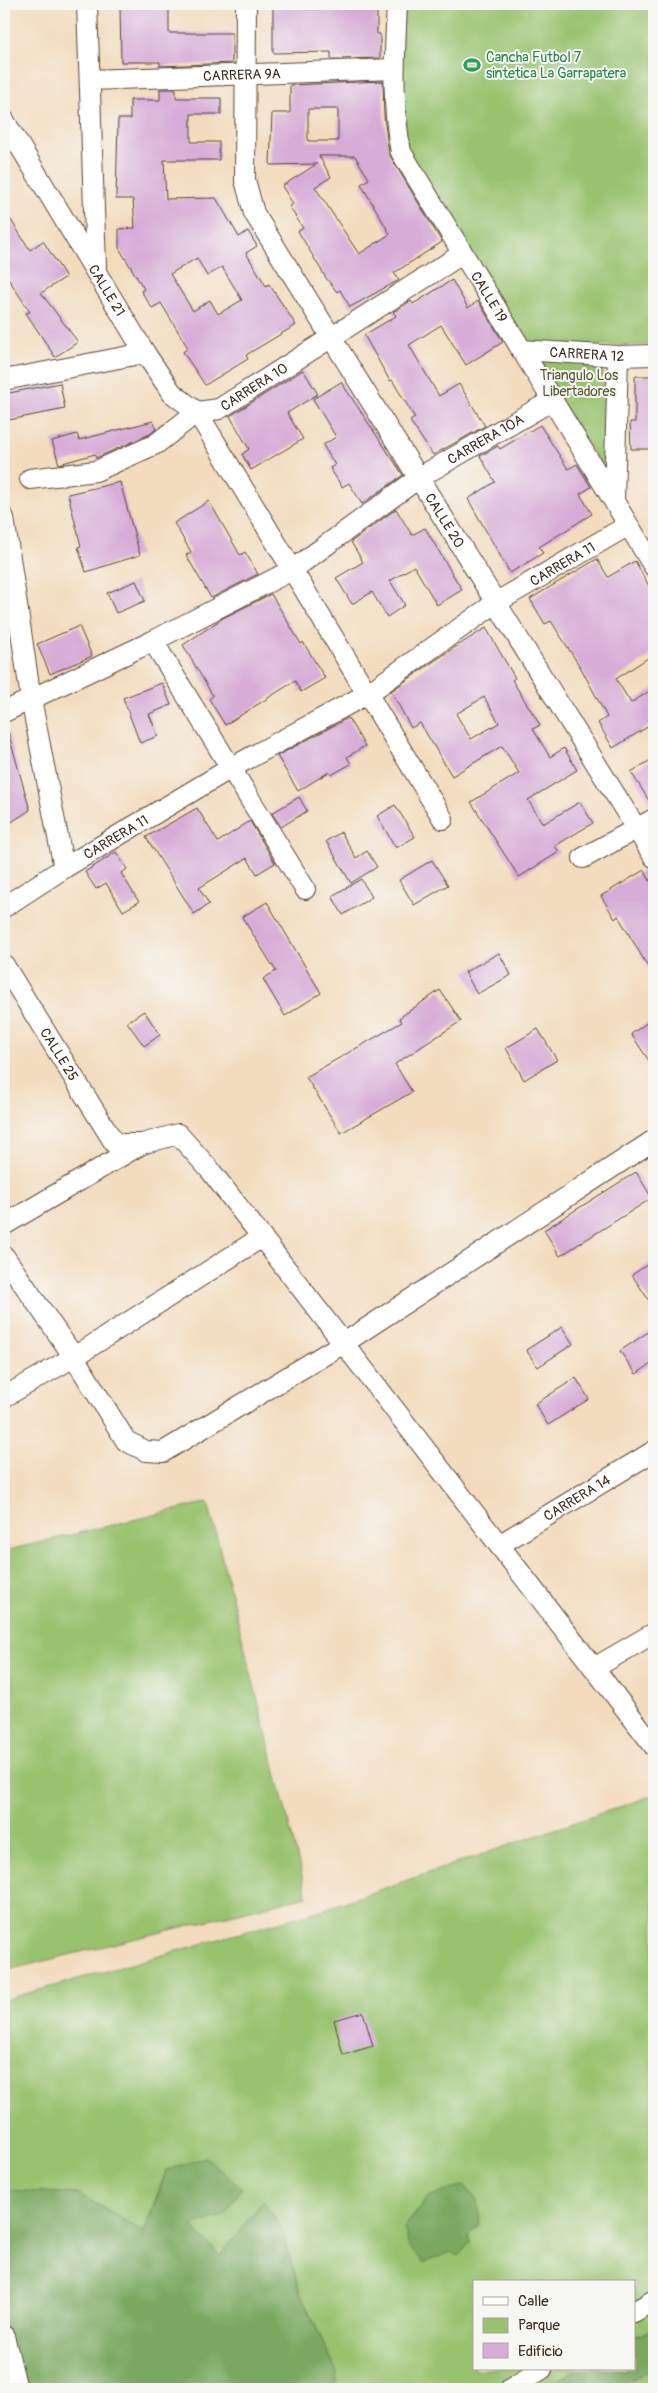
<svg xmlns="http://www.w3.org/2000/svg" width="658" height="2393" font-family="Pangolin,sans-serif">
  <rect width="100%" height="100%" fill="#f6f6f2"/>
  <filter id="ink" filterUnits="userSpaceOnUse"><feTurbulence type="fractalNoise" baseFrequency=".02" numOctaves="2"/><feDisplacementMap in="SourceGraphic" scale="10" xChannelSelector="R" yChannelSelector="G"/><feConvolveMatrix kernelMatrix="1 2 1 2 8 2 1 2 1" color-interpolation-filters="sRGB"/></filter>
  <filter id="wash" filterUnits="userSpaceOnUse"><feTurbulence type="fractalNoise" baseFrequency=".0096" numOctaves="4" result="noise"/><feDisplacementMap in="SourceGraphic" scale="20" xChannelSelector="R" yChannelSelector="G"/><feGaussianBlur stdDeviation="1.12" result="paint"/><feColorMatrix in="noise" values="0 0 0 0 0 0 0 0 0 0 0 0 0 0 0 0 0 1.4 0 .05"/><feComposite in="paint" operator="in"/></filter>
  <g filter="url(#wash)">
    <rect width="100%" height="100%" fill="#f3dcbe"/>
    <!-- green -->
    <g fill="#98c26e" stroke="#6a7646">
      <polygon points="403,4 654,4 654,345 527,345 407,150 401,67"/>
      <polygon points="603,358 603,469 535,359"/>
      <polygon points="208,1502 307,1896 4,1971 4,1551"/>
      <polygon points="654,1795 654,2329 634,2336 634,2282 474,2282 474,2369 576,2369 544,2389 335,2389 337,2373 300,2292 282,2229 263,2201 220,2256 191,2226 166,2170 144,2232 79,2194 4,2190 4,2000 318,1911"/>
      <polygon points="654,2366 654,2389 617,2389 654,2367"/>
    </g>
    <!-- forest -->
    <g fill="#7aa861" stroke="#5a6940">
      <polygon points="206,2157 241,2188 225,2215 192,2226 220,2256 263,2201 282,2229 300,2292 337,2373 335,2389 4,2389 4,2190 79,2194 144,2232 167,2170"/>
      <polygon points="464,2185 477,2199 480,2224 468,2235 470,2242 459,2256 450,2252 424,2263 409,2246 404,2228 428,2197"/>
      <polygon points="654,2329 654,2367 617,2389 544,2389 576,2369 634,2369 634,2336"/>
    </g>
    <g id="blocks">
      <!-- building -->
      <g fill="#d7acd7" fill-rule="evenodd">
        <polygon points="120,4 169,4 169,33 232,33 232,63 160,66 160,62 121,62"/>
        <polygon points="273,4 304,4 305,9 352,8 352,4 377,4 377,34 380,34 380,58 331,59 331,52 273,53"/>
        <path d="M383 81 384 116 389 154 442 242 394 273 399 280 350 307 340 290 337 292 326 278 298 231 303 228 289 206 293 204 282 186 317 164 270 165 272 113H290V85ZM308 109H338V141H308ZM319 156H355L369 179 361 184 390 234 359 254 315 187 331 177Z"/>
        <path d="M160 89H176V98H221V114H191V142H219V160H164L166 199 216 198 239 237 248 231 257 246 246 253 266 286 269 284 296 325 246 355 248 359 205 385 183 352 188 348 161 303 152 308 141 291 144 289 119 248V229L135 228 133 199H116L118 119H130V100H160ZM197 258 207 276 222 267 242 300 218 314 210 300 193 311 170 274Z"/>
        <polygon points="4,209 30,250 43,241 66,277 41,293 78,342 55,357 26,313 30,312 4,272"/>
        <polygon points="452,280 468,308 478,301 503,342 466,365 441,325 409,345 439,396 459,384 485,426 433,455 410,421 415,418 392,380 390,381 364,335 396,316 393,312 411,301 413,304"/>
        <polygon points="303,370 318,394 287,413 303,439 251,470 242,454 249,449 230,416"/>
        <polygon points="635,376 654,376 654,449 631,449 630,422 635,422"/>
        <polygon points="341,382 403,475 362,504 349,483 342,487 330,468 335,465 323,445 336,437 313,399"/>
        <polygon points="60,383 65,409 4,421 4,394"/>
        <polygon points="153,421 156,429 150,434 96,458 95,454 59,464 52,441 77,434 79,440"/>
        <polygon points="540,425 568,469 577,464 591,487 580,494 592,514 539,547 543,553 510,573 468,499 495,482 480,456 498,446 500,449"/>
        <polygon points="120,482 140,555 86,572 78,547 81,546 68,494"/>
        <polygon points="209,501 240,555 245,552 258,574 211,598 186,555 191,552 174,523"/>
        <polygon points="396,509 412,535 425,528 462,590 437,605 414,566 390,581 405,605 387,617 372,592 352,604 336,578 363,562 351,542"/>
        <polygon points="597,559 608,577 635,561 654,595 654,654 616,679 631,703 654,688 654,723 613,748 598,723 607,717 582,670 551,621 545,624 530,599"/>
        <polygon points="136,581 145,601 116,613 107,593"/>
        <polygon points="271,594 301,644 303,642 325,678 301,692 295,681 225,725 209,699 213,696 183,645 223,618"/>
        <polygon points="79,626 92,656 50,674 37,644"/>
        <path d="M486 628 515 678 512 680 540 725 533 729 550 757 564 748 577 770 528 800 543 824 580 802 593 823 555 846 559 852 519 877 471 802 519 773 502 746 452 776 420 723 411 728 391 691 446 653ZM484 697 499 723 471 739 456 714Z"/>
        <polygon points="162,683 171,705 149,714 158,736 140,743 123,698"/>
        <polygon points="348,718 365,746 347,757 351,764 331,775 329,772 298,791 277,756"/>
        <polygon points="8,732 30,810 4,827 4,733"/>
        <polygon points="654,758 654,807 653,807 631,772"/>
        <polygon points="299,797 307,811 281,827 272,813"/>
        <polygon points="395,805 415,837 396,848 377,816"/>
        <polygon points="197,808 218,842 250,821 275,863 257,874 247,858 199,888 209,904 194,914 146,837"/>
        <polygon points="341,832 356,858 367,851 377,867 351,883 326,841"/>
        <polygon points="116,852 127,869 121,873 139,902 123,911 106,883 96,889 85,872"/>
        <polygon points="432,860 448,885 414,905 399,880"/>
        <polygon points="644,870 654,888 654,977 618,916 615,919 601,896"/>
        <polygon points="361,879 372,897 343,915 332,896"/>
        <polygon points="267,902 321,993 285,1016 263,979 276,971 242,917"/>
        <polygon points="499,953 511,975 477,994 465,972"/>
        <polygon points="440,990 461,1021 395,1064 412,1092 341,1133 306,1077 402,1022 399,1018"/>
        <polygon points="144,1011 160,1035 144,1046 127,1022"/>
        <polygon points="654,1018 654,1068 631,1034"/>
        <polygon points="538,1029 557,1060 524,1080 506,1048"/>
        <polygon points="636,1172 652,1198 560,1256 544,1230"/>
        <polygon points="654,1260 654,1308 632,1275"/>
        <polygon points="562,1327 573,1344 538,1367 526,1350"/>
        <polygon points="654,1328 654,1362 636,1374 620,1351"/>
        <polygon points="576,1378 589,1399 548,1425 535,1404"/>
        <polygon points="363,2012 373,2046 343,2055 334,2020"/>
      </g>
    </g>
  </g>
  <g filter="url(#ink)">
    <use href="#blocks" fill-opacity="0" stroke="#574536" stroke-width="1"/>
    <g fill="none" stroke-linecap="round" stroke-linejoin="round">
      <!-- minor casing -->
      <g stroke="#574536" stroke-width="22">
        <g id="minor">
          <polyline points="87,4 96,267"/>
          <path id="s1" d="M246 4 245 180 254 213 654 857"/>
          <path id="s2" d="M397 4C395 53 391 103 401 152L654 567"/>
          <path id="s3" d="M90 80 394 69"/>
          <path id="s4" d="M4 120 145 353 172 393 197 412 443 819"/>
          <path id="s5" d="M521 350 618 356 654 355"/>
          <polyline points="4,380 145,353"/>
          <path id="s6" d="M30 479 96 471 156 444 197 412 219 409 462 254"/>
          <polyline points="614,500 618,356"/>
          <polyline points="4,518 31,699 64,868"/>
          <polyline points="153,641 305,889"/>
          <path id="s7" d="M4 712 153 641 292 570 420 477 551 401"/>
          <polyline points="583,858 654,819"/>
          <path id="s8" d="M4 907 64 868 231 768 367 694 497 602 627 526"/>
          <path id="s9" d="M4 965 115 1144H142L178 1134 210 1170 654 1746"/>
          <polyline points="4,1225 140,1145"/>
          <polyline points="4,1256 74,1357 126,1441 146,1451 163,1452 344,1343 654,1140"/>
          <polyline points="4,1397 74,1357 262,1237"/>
          <path id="s10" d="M499 1545 654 1451"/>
          <polyline points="594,1668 654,1633"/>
          <polyline points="634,2312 654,2300"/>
          <polyline points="4,2336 17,2389"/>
          <polyline points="510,2389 542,2369"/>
        </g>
      </g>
      <!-- minor -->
      <use href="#minor" stroke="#fff" stroke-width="20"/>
    </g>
  </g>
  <!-- icons -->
  <defs>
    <g id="stadium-bare" transform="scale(1.35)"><path d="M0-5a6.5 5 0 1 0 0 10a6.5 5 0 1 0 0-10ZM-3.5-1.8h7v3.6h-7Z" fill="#2e9e5b" stroke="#f6f6f2" stroke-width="2.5" paint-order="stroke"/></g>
  </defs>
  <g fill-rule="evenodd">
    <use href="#stadium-bare" x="472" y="65"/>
  </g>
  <g text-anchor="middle" stroke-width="4" stroke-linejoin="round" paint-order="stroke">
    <!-- leisure labels -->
    <g font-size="14" fill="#27864d" stroke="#f6f6f2" text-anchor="start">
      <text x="486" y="62">Cancha Futbol 7<tspan x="486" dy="16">sintetica La Garrapatera</tspan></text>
    </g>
    <!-- street labels -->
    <g font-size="14" fill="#3b2a1e" stroke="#f6f6f2">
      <text dy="5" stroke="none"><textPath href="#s3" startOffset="152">CARRERA 9A</textPath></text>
      <text dy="5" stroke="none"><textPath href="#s4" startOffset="199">CALLE 21</textPath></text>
      <text dy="5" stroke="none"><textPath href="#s2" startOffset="318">CALLE 19</textPath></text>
      <text dy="5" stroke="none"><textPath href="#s5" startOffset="66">CARRERA 12</textPath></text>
      <text dy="5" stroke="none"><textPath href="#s6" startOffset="248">CARRERA 10</textPath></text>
      <text dy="5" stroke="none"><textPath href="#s7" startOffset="555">CARRERA 10A</textPath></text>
      <text dy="5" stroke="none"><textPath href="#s1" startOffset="572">CALLE 20</textPath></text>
      <text dy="5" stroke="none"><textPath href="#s8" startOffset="656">CARRERA 11</textPath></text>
      <text dy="5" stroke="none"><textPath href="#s8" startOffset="132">CARRERA 11</textPath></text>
      <text dy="5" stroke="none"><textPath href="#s9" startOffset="105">CALLE 25</textPath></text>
      <text dy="5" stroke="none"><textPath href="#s10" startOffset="91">CARRERA 14</textPath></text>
    </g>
    <!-- park labels -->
    <g font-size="14" fill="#575836" stroke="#f6f6f2">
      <text x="579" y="380">Triangulo Los<tspan x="579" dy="16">Libertadores</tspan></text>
    </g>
  </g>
  <!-- margin -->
  <rect width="658" height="2393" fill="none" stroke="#f6f6f2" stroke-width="20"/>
  <!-- legend -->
  <rect x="473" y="2280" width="162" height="90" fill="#f6f6f2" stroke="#aba49d"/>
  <rect x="483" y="2297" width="25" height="8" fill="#ffffff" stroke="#aba49d"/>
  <text x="518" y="2306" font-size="15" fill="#3b2a1e">Calle</text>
  <rect x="483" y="2318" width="25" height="15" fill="#98c26e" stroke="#aba49d"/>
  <text x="518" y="2330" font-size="15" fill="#3b2a1e">Parque</text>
  <rect x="483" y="2343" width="25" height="15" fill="#d7acd7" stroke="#aba49d"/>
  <text x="518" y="2356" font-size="15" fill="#3b2a1e">Edificio</text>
</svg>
